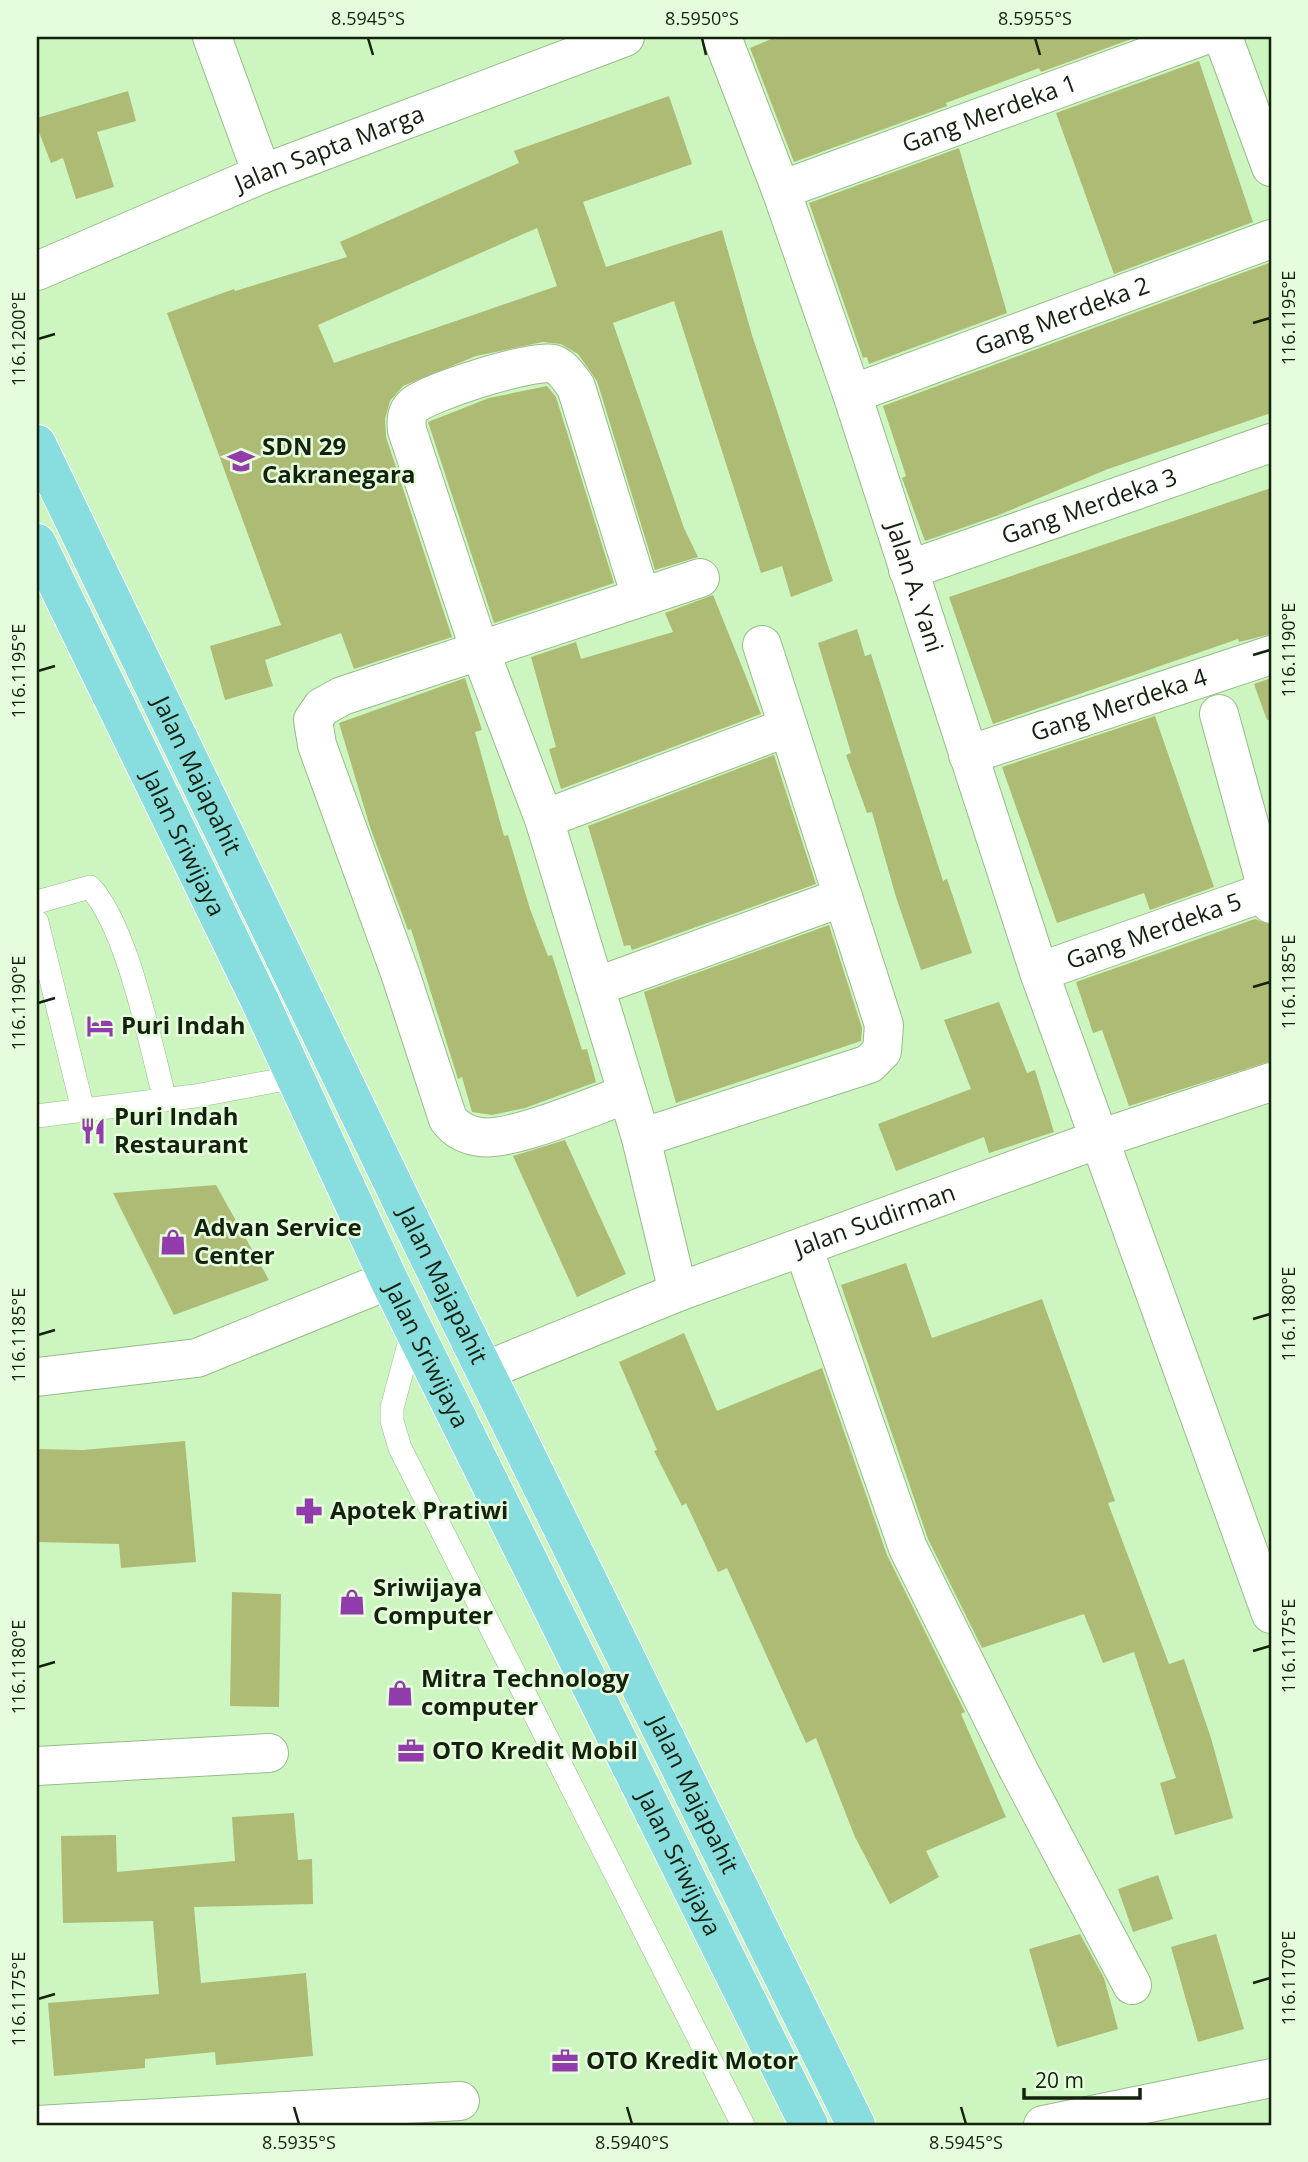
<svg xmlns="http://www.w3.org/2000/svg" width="1308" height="2162" font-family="'Open Sans',sans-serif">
  <rect width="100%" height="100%" fill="#cdf5bf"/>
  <!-- building -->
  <g fill="#adbb75" fill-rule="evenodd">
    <polygon points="776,37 1137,37 1041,72 1039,68 946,103 947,106 794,162 750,48"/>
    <polygon points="1199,61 1253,222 1114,274 1056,113"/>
    <polygon points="128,91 136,121 97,132 114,187 76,199 63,158 51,163 37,127 37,118"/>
    <path d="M669 96 692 164 583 202 606 267 722 230 752 335 833 581 791 597 782 566 761 573 674 301 613 323 684 528 698 557 655 570 597 381 578 354 561 344 543 342 476 356 403 386 390 401 385 419 386 437 452 637 354 669 341 633 265 660 273 686 225 700 210 646 281 625 167 313 234 289 235 291 347 257 340 242 519 163 514 151ZM537 228 557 286 334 363 318 325Z"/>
    <polygon points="959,148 1007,313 869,364 867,357 863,358 809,203"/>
    <polygon points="1269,263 1271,413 1108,469 999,515 925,541 902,478 906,476 883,406"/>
    <polygon points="547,386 556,397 614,583 494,623 428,422 489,398"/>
    <polygon points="1271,488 1271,634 1239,642 1238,639 993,724 949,597"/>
    <polygon points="713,595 761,714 561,789 549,749 556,747 531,657 576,642 581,659 673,632 665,613"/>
    <polygon points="857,629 865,656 871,654 943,881 947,879 972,953 921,970 896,897 872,812 867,813 846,755 851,753 818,643"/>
    <polygon points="465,678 482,730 475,732 504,836 508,835 530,909 548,956 552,955 582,1050 587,1049 596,1082 525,1108 492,1115 472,1112 462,1077 458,1079 411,929 408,930 370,827 339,723"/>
    <polygon points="1271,678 1271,719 1267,720 1254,684"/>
    <polygon points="1155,716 1214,887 1150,910 1144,893 1057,923 1002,767"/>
    <polygon points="774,755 816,884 632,950 630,945 624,946 588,826"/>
    <polygon points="1255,919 1271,925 1271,1061 1129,1106 1102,1030 1093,1033 1076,982"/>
    <polygon points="829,925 862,1028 861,1041 676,1103 644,992"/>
    <polygon points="999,1002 1027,1073 1035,1070 1054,1132 989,1153 984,1137 896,1171 878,1124 971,1089 944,1020"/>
    <polygon points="565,1140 626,1274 577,1297 513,1156"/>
    <polygon points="216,1185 269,1280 174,1315 113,1193"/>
    <polygon points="906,1263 932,1338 1042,1299 1115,1501 1108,1503 1169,1664 1184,1659 1211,1738 1233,1818 1175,1835 1160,1783 1176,1778 1134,1652 1103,1663 1084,1614 982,1648 928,1539 841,1285"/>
    <polygon points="684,1333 717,1411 822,1368 887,1555 965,1712 961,1714 1006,1817 926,1851 939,1877 890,1904 855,1837 816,1738 806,1743 727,1568 718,1572 686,1503 682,1506 654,1451 657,1450 619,1362"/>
    <polygon points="185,1441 196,1562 121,1568 119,1544 37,1542 37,1449 83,1450"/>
    <polygon points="232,1592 281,1594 279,1707 230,1706"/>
    <polygon points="294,1813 298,1860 312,1859 313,1904 194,1907 201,1983 306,1973 313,2056 216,2065 215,2052 145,2059 145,2068 54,2076 48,2003 159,1994 153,1921 63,1923 61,1836 116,1835 117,1872 235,1861 232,1817"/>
    <polygon points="1158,1875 1173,1919 1133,1932 1118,1889"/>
    <polygon points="1080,1934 1104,1978 1118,2029 1057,2047 1029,1949"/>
    <polygon points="1216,1934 1244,2029 1198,2042 1171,1947"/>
  </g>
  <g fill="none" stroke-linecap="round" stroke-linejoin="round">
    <!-- service casing -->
    <g stroke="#96bc89" stroke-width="24">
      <g id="service">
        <path d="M37 902 90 887C128 928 150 1043 165 1100"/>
        <polyline points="37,922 83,1110"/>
        <polyline points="37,1116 195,1096 296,1077"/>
        <polyline points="413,1329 392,1408 392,1421 400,1448 743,2125"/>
      </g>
    </g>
    <!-- minor casing -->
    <g stroke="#96bc89" stroke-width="40">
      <g id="minor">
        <polyline points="212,37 262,174"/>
        <path id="s1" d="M722 37 781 190 852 394 1039 972 1271 1614"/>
        <polyline points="1223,37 1271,167"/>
        <path id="s2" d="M781 190 1200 37"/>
        <path id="s3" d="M37 271 262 174 625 37"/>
        <path id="s4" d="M852 394 1271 239"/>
        <path id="s5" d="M908 570 1271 443"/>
        <path d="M641 597 576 387C570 379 563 367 553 364 534 358 430 392 414 405 406 412 406 420 407 430L480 651 544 819 641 1138 678 1292"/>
        <polyline points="1219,714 1271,904"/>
        <path id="s6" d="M968 755 1271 655"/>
        <polyline points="544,819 788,727"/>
        <path id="s7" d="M1039 972 1271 890"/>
        <polyline points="595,987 843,897"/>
        <path d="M627 1094C595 1105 511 1142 480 1137 466 1135 456 1130 448 1119L400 973 317 745 313 720 322 707 342 696 700 578"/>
        <polyline points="641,1138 869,1064 882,1051 884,1025 762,645"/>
        <polyline points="803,1247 908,1548 1018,1769 1132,1985"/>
        <path id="s8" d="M485 1371 678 1292 1102 1138 1271 1082"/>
        <polyline points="37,1377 197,1358 389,1280"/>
        <polyline points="37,1766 269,1753"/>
        <polyline points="37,2125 460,2101"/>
        <polyline points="1043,2125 1271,2078"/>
      </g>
    </g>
    <!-- primary casing -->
    <g stroke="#fff" stroke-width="40">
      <g id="primary">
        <path id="s9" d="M37 444 408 1215 856 2125"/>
        <path id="s10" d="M37 543 259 999 389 1280 809 2125"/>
      </g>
    </g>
    <!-- service -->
    <use href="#service" stroke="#fff" stroke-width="23"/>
    <!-- minor -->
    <use href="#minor" stroke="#fff" stroke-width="38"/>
    <!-- primary -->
    <use href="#primary" stroke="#88dddf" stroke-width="38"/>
  </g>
  <!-- ticks -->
  <path fill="none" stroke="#13210d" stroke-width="2.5" d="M368 38 373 55M702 38 706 55M1035 38 1040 55M1253 323 1270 318M38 339 55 334M1253 655 1270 650M38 671 55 666M1253 987 1270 982M38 1003 55 998M1253 1319 1270 1314M38 1335 55 1330M1253 1651 1270 1646M38 1667 55 1662M1253 1983 1270 1978M38 1999 55 1994M294 2107 299 2124M627 2107 632 2124M961 2107 966 2124"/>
  <!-- icons -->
  <defs>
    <g id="school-bare" transform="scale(2.1)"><path d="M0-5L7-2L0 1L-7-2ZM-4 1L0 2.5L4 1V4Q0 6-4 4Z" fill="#913caa" stroke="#e5fddc" stroke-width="2.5" paint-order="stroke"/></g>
    <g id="hotel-bare" transform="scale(2.1)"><path d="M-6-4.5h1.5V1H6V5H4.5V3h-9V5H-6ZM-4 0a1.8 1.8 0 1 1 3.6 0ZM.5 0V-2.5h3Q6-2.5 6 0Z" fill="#913caa" stroke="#e5fddc" stroke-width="2.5" paint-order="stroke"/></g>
    <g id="restaurant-bare" transform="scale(2.1)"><path d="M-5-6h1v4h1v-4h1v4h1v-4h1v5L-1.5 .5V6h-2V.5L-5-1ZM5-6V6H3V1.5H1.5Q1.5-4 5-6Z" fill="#913caa" stroke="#e5fddc" stroke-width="2.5" paint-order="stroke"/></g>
    <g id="shop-bare" transform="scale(2.1)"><path d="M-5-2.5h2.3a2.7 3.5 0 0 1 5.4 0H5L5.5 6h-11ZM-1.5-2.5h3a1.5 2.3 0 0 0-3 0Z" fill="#913caa" stroke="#e5fddc" stroke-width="2.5" paint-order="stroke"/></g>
    <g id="pharmacy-bare" transform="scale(2.1)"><path d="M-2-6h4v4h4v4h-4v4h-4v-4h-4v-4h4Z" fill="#913caa" stroke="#e5fddc" stroke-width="2.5" paint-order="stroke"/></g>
    <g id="office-bare" transform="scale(2.1)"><path d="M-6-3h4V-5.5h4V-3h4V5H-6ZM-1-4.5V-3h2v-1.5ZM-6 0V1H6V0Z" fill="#913caa" stroke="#e5fddc" stroke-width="2.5" paint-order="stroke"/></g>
  </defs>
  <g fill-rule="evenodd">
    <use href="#school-bare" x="241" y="461"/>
    <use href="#hotel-bare" x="100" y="1026"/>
    <use href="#restaurant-bare" x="93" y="1131"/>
    <use href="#shop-bare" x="173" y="1242"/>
    <use href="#pharmacy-bare" x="309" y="1511"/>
    <use href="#shop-bare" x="352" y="1602"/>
    <use href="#shop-bare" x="400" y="1693"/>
    <use href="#office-bare" x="411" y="1751"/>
    <use href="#office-bare" x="565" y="2061"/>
  </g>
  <g text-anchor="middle" stroke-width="5" stroke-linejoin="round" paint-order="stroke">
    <!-- street labels -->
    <g font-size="24" fill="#13210d" stroke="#e5fddc">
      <text dy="8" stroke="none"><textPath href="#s2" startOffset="222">Gang Merdeka 1</textPath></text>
      <text dy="8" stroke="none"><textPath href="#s3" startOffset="317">Jalan Sapta Marga</textPath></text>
      <text dy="8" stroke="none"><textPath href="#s4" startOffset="224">Gang Merdeka 2</textPath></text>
      <text dy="8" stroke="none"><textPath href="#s5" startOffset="192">Gang Merdeka 3</textPath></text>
      <text dy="8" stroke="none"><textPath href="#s1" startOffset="583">Jalan A. Yani</textPath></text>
      <text dy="8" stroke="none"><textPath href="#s6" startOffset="159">Gang Merdeka 4</textPath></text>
      <text dy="8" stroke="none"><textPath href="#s9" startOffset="368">Jalan Majapahit</textPath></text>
      <text dy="8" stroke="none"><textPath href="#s10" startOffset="334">Jalan Sriwijaya</textPath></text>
      <text dy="8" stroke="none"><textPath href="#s7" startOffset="122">Gang Merdeka 5</textPath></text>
      <text dy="8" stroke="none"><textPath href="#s8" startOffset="418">Jalan Sudirman</textPath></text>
      <text dy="8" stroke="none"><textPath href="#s9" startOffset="934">Jalan Majapahit</textPath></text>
      <text dy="8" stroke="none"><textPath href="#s10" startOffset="901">Jalan Sriwijaya</textPath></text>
      <text dy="8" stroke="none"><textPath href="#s9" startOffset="1502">Jalan Majapahit</textPath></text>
      <text dy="8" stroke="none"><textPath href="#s10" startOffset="1468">Jalan Sriwijaya</textPath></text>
    </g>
    <!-- poi labels -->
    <g font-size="24" font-weight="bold" fill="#13210d" stroke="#e5fddc" text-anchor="start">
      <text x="262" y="455">SDN 29<tspan x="262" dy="28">Cakranegara</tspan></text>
      <text x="121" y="1034">Puri Indah</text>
      <text x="114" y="1125">Puri Indah<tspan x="114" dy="28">Restaurant</tspan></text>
      <text x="194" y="1236">Advan Service<tspan x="194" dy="28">Center</tspan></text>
      <text x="330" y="1519">Apotek Pratiwi</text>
      <text x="373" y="1596">Sriwijaya<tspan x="373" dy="28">Computer</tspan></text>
      <text x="421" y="1687">Mitra Technology<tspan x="421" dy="28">computer</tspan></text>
      <text x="432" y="1759">OTO Kredit Mobil</text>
      <text x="586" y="2069">OTO Kredit Motor</text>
    </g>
  </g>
  <!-- border -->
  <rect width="1308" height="2162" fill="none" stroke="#e5fddc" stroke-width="77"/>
  <!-- scale -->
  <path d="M1024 2088v10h116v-10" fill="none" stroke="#13210d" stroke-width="3.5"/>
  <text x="1035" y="2088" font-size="21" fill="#13210d" stroke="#e5fddc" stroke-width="5" paint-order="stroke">20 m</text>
  <rect x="38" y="38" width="1232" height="2086" fill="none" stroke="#13210d" stroke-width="2.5"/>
  <g font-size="18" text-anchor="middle" fill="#13210d">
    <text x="368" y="25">8.5945°S</text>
    <text x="702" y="25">8.5950°S</text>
    <text x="1035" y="25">8.5955°S</text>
    <text transform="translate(1289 318) rotate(-90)" y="6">116.1195°E</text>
    <text transform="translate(19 339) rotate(-90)" y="6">116.1200°E</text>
    <text transform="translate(1289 650) rotate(-90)" y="6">116.1190°E</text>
    <text transform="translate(19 671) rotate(-90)" y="6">116.1195°E</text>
    <text transform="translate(1289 982) rotate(-90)" y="6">116.1185°E</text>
    <text transform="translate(19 1003) rotate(-90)" y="6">116.1190°E</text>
    <text transform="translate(1289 1314) rotate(-90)" y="6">116.1180°E</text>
    <text transform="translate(19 1335) rotate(-90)" y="6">116.1185°E</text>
    <text transform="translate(1289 1646) rotate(-90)" y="6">116.1175°E</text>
    <text transform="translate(19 1667) rotate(-90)" y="6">116.1180°E</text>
    <text transform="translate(1289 1978) rotate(-90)" y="6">116.1170°E</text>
    <text transform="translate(19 1999) rotate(-90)" y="6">116.1175°E</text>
    <text x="299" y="2149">8.5935°S</text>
    <text x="632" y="2149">8.5940°S</text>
    <text x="966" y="2149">8.5945°S</text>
  </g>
</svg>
